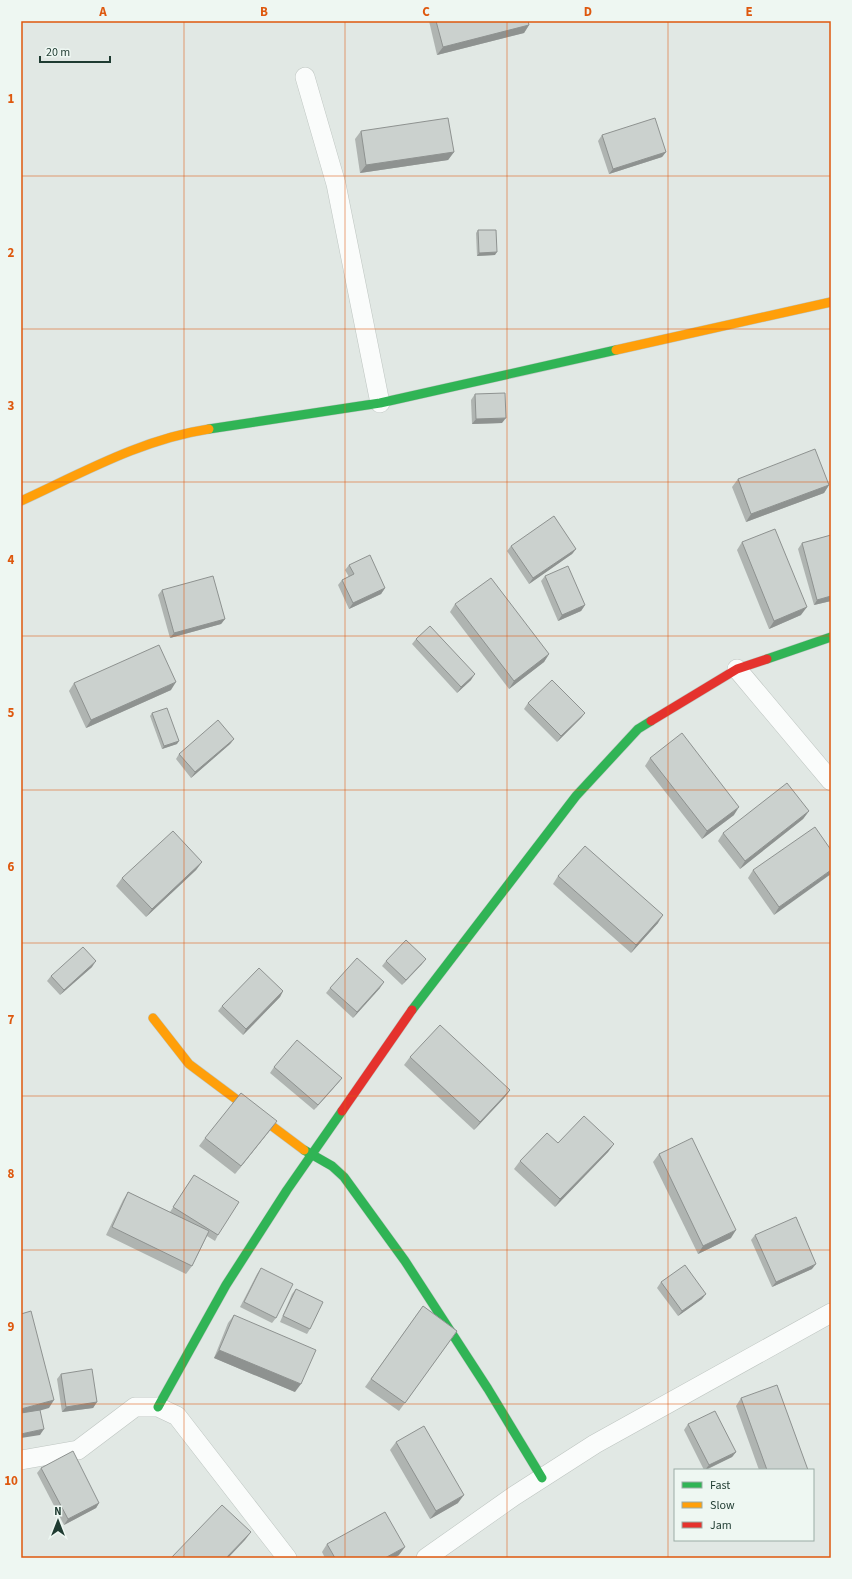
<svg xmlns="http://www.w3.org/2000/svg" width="852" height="1579" font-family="'Source Sans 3',sans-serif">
  <rect width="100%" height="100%" fill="#e1e8e4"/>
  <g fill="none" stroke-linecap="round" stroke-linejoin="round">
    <!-- street casing -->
    <g stroke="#bec5c1" stroke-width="20">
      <g id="street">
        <polyline points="305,77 336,184 380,403"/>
        <polyline points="737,669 831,781"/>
        <polyline points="21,1460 78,1450 135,1407 158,1407 177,1416 287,1558"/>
        <polyline points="426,1558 514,1496 595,1444 831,1313"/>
      </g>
    </g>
    <!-- fast casing -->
    <g stroke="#bdc6c1" stroke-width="10">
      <g id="fast">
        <polyline points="209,429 380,403 616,350"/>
        <polyline points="767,659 831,637"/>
        <polyline points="412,1010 576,796 638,729 651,721"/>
        <polyline points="304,1150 332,1166 344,1177 405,1261 488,1389 542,1478"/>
        <polyline points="158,1407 226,1285 287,1190 342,1111"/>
      </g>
    </g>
    <!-- slow casing -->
    <g stroke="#bdc6c1" stroke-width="10">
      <g id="slow">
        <polyline points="616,350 831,302"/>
        <path d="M21 501C82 473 142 439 209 429"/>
        <polyline points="153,1018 189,1064 304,1150"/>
      </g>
    </g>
    <!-- jam casing -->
    <g stroke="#bdc6c1" stroke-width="10">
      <g id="jam">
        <polyline points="651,721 737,669 767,659"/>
        <polyline points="342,1111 412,1010"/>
      </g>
    </g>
    <!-- street -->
    <use href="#street" stroke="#fafcfb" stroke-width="19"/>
    <!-- fast -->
    <use href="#fast" stroke="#30b455" stroke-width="9"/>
    <!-- slow -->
    <use href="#slow" stroke="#ff9f0a" stroke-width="9"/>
    <!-- jam -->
    <use href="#jam" stroke="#e5322d" stroke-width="9"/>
  </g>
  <!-- wall -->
  <g fill="#afb4b1">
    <polygon points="429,21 528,21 529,25 524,33 437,55"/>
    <polygon points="361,131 454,152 448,160 360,173 355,139"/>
    <polygon points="602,135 666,152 662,157 609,174 598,141"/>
    <polygon points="478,230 495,255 477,256 476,233"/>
    <polygon points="475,394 502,423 472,424 471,400"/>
    <polygon points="738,479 829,485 824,493 746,522 732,487"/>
    <polygon points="831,535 831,601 814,605 798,549 802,543"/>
    <polygon points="742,542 801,615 769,629 737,550"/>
    <polygon points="511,546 576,549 572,554 529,584 507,551"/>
    <polygon points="349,565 385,588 381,594 349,609 338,585 342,580 349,577 345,570"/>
    <polygon points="545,576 585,605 581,611 558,621 541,581"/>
    <polygon points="162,590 225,619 221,624 170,638 158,595"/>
    <polygon points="455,604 549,654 544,662 509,689 450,612"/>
    <polygon points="416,639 471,680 457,693 412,644"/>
    <polygon points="74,683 171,690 86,728 69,691"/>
    <polygon points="528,703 585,713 581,718 557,742 524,709"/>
    <polygon points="152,713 177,744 162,749 150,716"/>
    <polygon points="234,739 230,744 191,778 176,759 179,754"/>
    <polygon points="650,758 734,815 702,839 645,766"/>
    <polygon points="809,811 803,819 740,869 718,841 723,833"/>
    <polygon points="831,850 774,915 748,878 753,870"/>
    <polygon points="202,862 196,870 146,917 116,886 122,878"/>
    <polygon points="558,876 658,923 631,953 553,884"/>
    <polygon points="386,961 422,964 402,985 382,966"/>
    <polygon points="92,967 60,995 47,981 51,976"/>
    <polygon points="330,988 380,988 353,1018 326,993"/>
    <polygon points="283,991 280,997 243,1035 218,1011 222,1006"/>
    <polygon points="410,1057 510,1090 504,1098 474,1130 404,1065"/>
    <polygon points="274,1067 342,1078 338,1083 314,1110 270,1073"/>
    <polygon points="271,1129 235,1174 199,1146 205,1138"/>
    <polygon points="558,1143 614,1144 608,1152 555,1207 514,1169 520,1161"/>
    <polygon points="659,1154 731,1238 698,1254 653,1162"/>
    <polygon points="194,1175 218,1235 215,1241 207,1236 192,1266 186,1274 106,1235 123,1200 128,1192 170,1212"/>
    <polygon points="755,1235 812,1269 772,1287 751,1240"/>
    <polygon points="261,1268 276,1318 272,1323 240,1307 257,1274"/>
    <polygon points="661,1282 702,1299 678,1316 657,1288"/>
    <polygon points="296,1289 310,1329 307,1334 280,1322 292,1294"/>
    <polygon points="423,1306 457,1331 399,1411 365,1387"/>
    <polygon points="234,1315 295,1392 214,1358 228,1323"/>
    <polygon points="61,1374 97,1402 93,1408 62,1412 57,1379"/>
    <polygon points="741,1398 808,1470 759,1470 736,1406"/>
    <polygon points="688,1424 736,1452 732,1457 706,1470 704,1470 684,1430"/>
    <polygon points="396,1442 458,1503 430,1519 390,1450"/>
    <polygon points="41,1468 99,1503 96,1508 64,1525 37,1473"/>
    <polygon points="327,1544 399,1555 394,1558 325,1558 322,1552"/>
  </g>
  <!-- shaded-wall -->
  <g fill="#8e9290">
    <polygon points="529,25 524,33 437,55 443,47"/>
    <polygon points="454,152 448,160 360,173 366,165"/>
    <polygon points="666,152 662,157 609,174 613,169"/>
    <polygon points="497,252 495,255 477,256 479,253"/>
    <polygon points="506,418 502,423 472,424 476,419"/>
    <polygon points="829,485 824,493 746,522 751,514"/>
    <polygon points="576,549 572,554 529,584 533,578"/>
    <polygon points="385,588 381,594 349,609 353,603"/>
    <polygon points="831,596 831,601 814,605 817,600"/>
    <polygon points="585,605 581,611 558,621 562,615"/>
    <polygon points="807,607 801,615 769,629 774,621"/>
    <polygon points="225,619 221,624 170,638 174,633"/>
    <polygon points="549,654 544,662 509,689 514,681"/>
    <polygon points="475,674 471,680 457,693 461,687"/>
    <polygon points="176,682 171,690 86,728 91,720"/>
    <polygon points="585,713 581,718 557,742 561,736"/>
    <polygon points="234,739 230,744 191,778 195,772"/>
    <polygon points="179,741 177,744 162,749 164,746"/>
    <polygon points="739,807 734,815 702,839 707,831"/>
    <polygon points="809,811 803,819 740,869 745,861"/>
    <polygon points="202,862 196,870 146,917 152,909"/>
    <polygon points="831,870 831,874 774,915 779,907"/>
    <polygon points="663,915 658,923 631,953 636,945"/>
    <polygon points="426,959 422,964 402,985 406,980"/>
    <polygon points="96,961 92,967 60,995 64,990"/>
    <polygon points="384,982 380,988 353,1018 357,1012"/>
    <polygon points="283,991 280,997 243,1035 246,1029"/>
    <polygon points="342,1078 338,1083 314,1110 318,1105"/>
    <polygon points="510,1090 504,1098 474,1130 480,1122"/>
    <polygon points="277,1121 271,1129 235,1174 241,1166"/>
    <polygon points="614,1144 608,1152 555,1207 560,1199"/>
    <polygon points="736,1230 731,1238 698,1254 703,1246"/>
    <polygon points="816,1264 812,1269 772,1287 776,1282"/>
    <polygon points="706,1294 702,1299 678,1316 682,1311"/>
    <polygon points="219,1350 301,1384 295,1392 214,1358"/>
    <polygon points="54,1400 49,1408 21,1416 21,1409"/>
    <polygon points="97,1402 93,1408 62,1412 66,1407"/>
    <polygon points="44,1429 40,1435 21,1438 21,1434"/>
    <polygon points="736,1452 732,1457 705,1470 709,1465"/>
    <polygon points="464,1495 458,1503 430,1519 436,1511"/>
    <polygon points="99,1503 96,1508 64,1525 68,1519"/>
    <polygon points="251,1532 245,1540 228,1558 226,1558"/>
    <polygon points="405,1547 399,1555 394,1558 385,1558"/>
  </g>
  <!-- building -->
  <g fill="#cbd1ce" stroke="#8e9290">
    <polygon points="436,21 528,21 529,25 443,47"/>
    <polygon points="448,118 454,152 366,165 361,131"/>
    <polygon points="655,118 666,152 613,169 602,135"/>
    <polygon points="478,230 496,230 497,252 479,253"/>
    <polygon points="505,393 506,418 476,419 475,394"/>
    <polygon points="815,449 829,485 751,514 738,479"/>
    <polygon points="554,516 576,549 533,578 511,546"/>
    <polygon points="775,529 807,607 774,621 742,542"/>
    <polygon points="831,535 831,596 817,600 802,543"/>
    <polygon points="370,555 385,588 353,603 342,580 354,574 349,565"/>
    <polygon points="568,566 585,605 562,615 545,576"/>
    <polygon points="213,576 225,619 174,633 162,590"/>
    <polygon points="491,578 549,654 514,681 455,604"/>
    <polygon points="430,626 475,674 461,687 416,639"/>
    <polygon points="159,645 176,682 91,720 74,683"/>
    <polygon points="552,680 585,713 561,736 528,703"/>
    <polygon points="167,708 179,741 164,746 152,713"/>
    <polygon points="218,720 234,739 195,772 179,754"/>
    <polygon points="682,733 739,807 707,831 650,758"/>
    <polygon points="787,783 809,811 745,861 723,833"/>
    <polygon points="815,827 831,850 831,870 779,907 753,870"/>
    <polygon points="173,831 202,862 152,909 122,878"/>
    <polygon points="585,846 663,915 636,945 558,876"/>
    <polygon points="406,940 426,959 406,980 386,961"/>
    <polygon points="83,947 96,961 64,990 51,976"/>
    <polygon points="357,958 384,982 357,1012 330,988"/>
    <polygon points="259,968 283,991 246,1029 222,1006"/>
    <polygon points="440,1025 510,1090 480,1122 410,1057"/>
    <polygon points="297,1040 342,1078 318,1105 274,1067"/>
    <polygon points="241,1093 277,1121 241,1166 205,1138"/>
    <polygon points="584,1116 614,1144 560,1199 520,1161 547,1133 558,1143"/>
    <polygon points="692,1138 736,1230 703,1246 659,1154"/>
    <polygon points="194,1175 239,1202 218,1235 173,1207"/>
    <polygon points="128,1192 209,1231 192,1266 112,1227"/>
    <polygon points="796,1217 816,1264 776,1282 755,1235"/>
    <polygon points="685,1265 706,1294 682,1311 661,1282"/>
    <polygon points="261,1268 293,1284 276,1318 244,1302"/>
    <polygon points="296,1289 323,1302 310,1329 283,1316"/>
    <polygon points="423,1306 457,1331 405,1403 371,1379"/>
    <polygon points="31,1311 54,1400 21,1409 21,1314"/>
    <polygon points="234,1315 316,1350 301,1384 219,1350"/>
    <polygon points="92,1369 97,1402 66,1407 61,1374"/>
    <polygon points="777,1385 808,1470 767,1470 741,1398"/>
    <polygon points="40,1410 44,1429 21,1434 21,1413"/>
    <polygon points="715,1411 736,1452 709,1465 688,1424"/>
    <polygon points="424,1426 464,1495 436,1511 396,1442"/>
    <polygon points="73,1451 99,1503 68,1519 41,1468"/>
    <polygon points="222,1505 251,1532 226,1558 171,1558"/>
    <polygon points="385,1512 405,1547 385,1558 335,1558 327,1544"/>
  </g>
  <!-- grid -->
  <path fill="none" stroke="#de580e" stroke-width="1" stroke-opacity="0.55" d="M184 21V1558M345 21V1558M507 21V1558M668 21V1558M21 176H831M21 329H831M21 482H831M21 636H831M21 790H831M21 943H831M21 1096H831M21 1250H831M21 1404H831"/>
  <!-- border -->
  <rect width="852" height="1579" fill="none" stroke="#eef7f2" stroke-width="44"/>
  <!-- legend -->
  <rect x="674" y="1469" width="140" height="72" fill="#eef7f2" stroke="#9baca5"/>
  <rect x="682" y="1482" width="20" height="6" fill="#30b455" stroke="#9baca5"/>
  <text x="710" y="1489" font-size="12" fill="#1f3b31">Fast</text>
  <rect x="682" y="1502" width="20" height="6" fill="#ff9f0a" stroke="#9baca5"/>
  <text x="710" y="1509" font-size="12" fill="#1f3b31">Slow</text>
  <rect x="682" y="1522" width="20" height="6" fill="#e5322d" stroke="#9baca5"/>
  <text x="710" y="1529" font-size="12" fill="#1f3b31">Jam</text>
  <!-- north arrow -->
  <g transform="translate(58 1521)" stroke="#eef7f2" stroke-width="3" paint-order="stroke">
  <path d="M0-3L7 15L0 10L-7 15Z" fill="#1f3b31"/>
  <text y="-6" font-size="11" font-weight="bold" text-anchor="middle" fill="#1f3b31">N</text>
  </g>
  <!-- scale -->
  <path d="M40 56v6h70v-6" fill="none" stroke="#1f3b31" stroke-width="2"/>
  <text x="46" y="56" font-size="12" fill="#1f3b31" stroke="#eef7f2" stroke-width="3" paint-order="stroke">20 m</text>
  <rect x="22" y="22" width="808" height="1535" fill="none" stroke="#de580e" stroke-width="1.5"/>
  <g font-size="13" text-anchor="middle" font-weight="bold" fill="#de580e">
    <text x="103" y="16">A</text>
    <text x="264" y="16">B</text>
    <text x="426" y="16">C</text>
    <text x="588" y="16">D</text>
    <text x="749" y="16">E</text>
    <text x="11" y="103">1</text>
    <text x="11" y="257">2</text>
    <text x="11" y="410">3</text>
    <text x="11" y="564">4</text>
    <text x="11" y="717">5</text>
    <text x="11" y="871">6</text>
    <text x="11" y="1024">7</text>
    <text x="11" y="1178">8</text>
    <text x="11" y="1331">9</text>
    <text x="11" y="1485">10</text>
  </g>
</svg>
